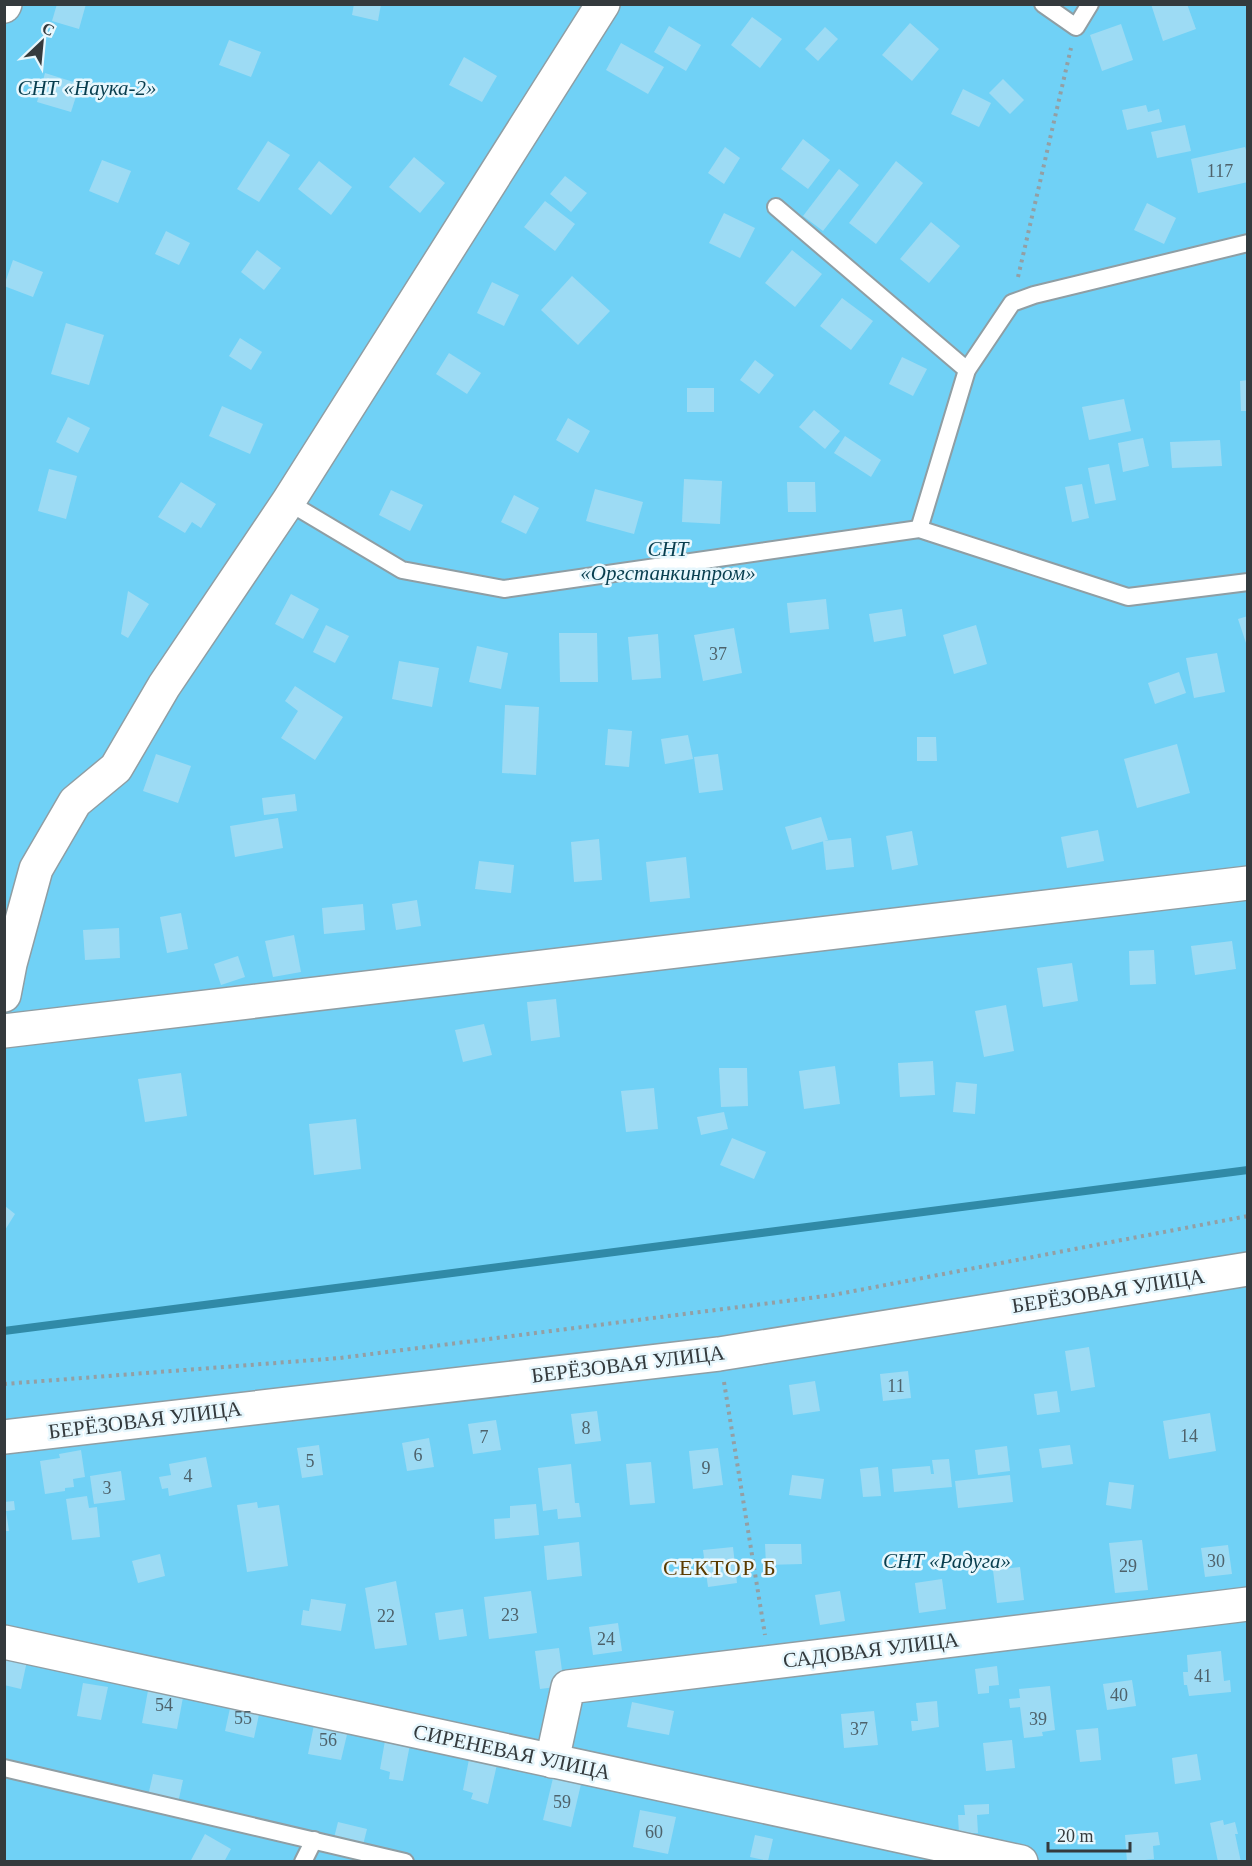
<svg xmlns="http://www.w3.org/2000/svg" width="1252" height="1866" font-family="'Times New Roman',serif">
  <rect width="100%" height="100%" fill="#d9e9f0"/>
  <!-- green -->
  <polygon fill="#70d1f6" points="4,5 1247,5 1247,1861 5,1861"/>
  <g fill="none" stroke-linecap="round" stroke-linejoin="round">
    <!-- stream -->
    <polyline stroke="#308aa7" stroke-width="8" points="4,1331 1248,1170"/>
  </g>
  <!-- building -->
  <g fill="#9ddbf4">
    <polygon points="57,4 86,4 79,29 52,21"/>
    <polygon points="354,4 381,4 378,21 352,15"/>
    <polygon points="1151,4 1187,4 1196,29 1163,41"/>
    <polygon points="752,17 782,39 760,68 731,45"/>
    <polygon points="910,23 939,49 912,81 882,55"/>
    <polygon points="1121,24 1133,60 1102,71 1090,35"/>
    <polygon points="669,26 701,45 686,71 654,52"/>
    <polygon points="825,27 838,39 818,61 805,49"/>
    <polygon points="229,40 261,52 251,77 219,65"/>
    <polygon points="621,43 664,67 648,94 606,70"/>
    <polygon points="464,57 497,76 482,102 449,85"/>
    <polygon points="45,73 80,84 71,112 37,102"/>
    <polygon points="1003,79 1024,100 1010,114 989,93"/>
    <polygon points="963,89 991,103 979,127 951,114"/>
    <polygon points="1146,105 1148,112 1159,109 1162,122 1127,130 1122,110"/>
    <polygon points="1185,125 1191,151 1157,158 1151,132"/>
    <polygon points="803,139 830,160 808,189 781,169"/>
    <polygon points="268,141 290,155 259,202 237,189"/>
    <polygon points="725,147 740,158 724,184 708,173"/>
    <polygon points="1245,147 1248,156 1248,182 1198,193 1191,159"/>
    <polygon points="414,157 445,183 420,213 389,187"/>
    <polygon points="102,160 131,171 118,203 89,191"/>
    <polygon points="319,161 352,187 331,215 298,189"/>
    <polygon points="896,161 923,183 876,244 849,223"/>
    <polygon points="839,169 859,185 823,231 803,216"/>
    <polygon points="565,176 587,193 571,212 550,194"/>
    <polygon points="545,201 575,224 555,251 524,227"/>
    <polygon points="1147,203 1176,218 1164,244 1134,230"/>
    <polygon points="724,213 755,228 740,258 709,243"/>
    <polygon points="931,222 960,246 929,283 900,259"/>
    <polygon points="166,231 190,243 179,265 155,254"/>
    <polygon points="257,250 281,268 264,290 241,272"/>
    <polygon points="792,250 822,274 795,307 765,283"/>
    <polygon points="13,260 43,272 33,297 4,286"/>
    <polygon points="572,276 610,311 578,345 541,310"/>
    <polygon points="492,282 519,295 504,326 477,313"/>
    <polygon points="842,298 873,321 851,350 820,326"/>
    <polygon points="66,323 104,335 89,385 51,374"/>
    <polygon points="240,338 262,352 251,370 229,356"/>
    <polygon points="449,353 481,373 467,394 436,374"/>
    <polygon points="902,357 927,369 913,396 889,384"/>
    <polygon points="755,360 774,375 759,394 740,380"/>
    <polygon points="1248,380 1248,411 1241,411 1240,381"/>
    <rect x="687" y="388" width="27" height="24"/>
    <polygon points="1124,399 1131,431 1089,440 1082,407"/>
    <polygon points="222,406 263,424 250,454 209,436"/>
    <polygon points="814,410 840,431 825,449 799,427"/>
    <polygon points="68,417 90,428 78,453 56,442"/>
    <polygon points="568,418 590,431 578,453 556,440"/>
    <polygon points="845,436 881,460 871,477 834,453"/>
    <polygon points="1143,438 1149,466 1123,472 1118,443"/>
    <polygon points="1220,440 1222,466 1172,468 1170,442"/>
    <polygon points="1109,464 1116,500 1095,504 1088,468"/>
    <polygon points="49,469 77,476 66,519 38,511"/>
    <polygon points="684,479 722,481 720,524 682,522"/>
    <polygon points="181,482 216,504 201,528 192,522 185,533 158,517"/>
    <polygon points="787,482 815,482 816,512 788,512"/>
    <polygon points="1082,484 1089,518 1072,522 1065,487"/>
    <polygon points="595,489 643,502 634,534 586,521"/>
    <polygon points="391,490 423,505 410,531 379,515"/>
    <polygon points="514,495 539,508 526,534 501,522"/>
    <polygon points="128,591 149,604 128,638 121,634"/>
    <polygon points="291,594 319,609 303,639 275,624"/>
    <polygon points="826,599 829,629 790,633 787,603"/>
    <polygon points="902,609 906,636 874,642 869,614"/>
    <polygon points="1248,616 1248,646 1247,646 1238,619"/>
    <polygon points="326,625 349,636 335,663 313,652"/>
    <polygon points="976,625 987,664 954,674 943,635"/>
    <polygon points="734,628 742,673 703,681 694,635"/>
    <polygon points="559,633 597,633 598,682 560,682"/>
    <polygon points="658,634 661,678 632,680 628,637"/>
    <polygon points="477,646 508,653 501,689 469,682"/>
    <polygon points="1217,653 1225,692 1194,698 1186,658"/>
    <polygon points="399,661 439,668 432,707 392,699"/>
    <polygon points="1179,672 1186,693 1155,704 1148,683"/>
    <polygon points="295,686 343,717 315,760 281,738 298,711 285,701"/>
    <polygon points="505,705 539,707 536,775 502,773"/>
    <polygon points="608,729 632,731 629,767 605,765"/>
    <polygon points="688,735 693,759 665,764 661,739"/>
    <polygon points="917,737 936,737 937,761 917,761"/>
    <polygon points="1177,744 1190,793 1137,808 1124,759"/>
    <polygon points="156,754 191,766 178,803 143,791"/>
    <polygon points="718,754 723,790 699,793 694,757"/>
    <polygon points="295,794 297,811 264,815 262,798"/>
    <polygon points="821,817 828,840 792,850 785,827"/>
    <polygon points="278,818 283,848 235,857 230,826"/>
    <polygon points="1098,830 1104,861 1067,868 1061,837"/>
    <polygon points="912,831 918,865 892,870 886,836"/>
    <polygon points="851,838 854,867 826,870 823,841"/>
    <polygon points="599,839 602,880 574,882 571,842"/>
    <polygon points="686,857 690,898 650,902 646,862"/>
    <polygon points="479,861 514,865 511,893 475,889"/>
    <polygon points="417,900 421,926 396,930 392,904"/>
    <polygon points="363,904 365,930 324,934 322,908"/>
    <polygon points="181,913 188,949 167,953 160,917"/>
    <polygon points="119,928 120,958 85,960 83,930"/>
    <polygon points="294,935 301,972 273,977 265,941"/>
    <polygon points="1232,941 1236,969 1195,975 1191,946"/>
    <polygon points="1154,950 1156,984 1130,985 1129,951"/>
    <polygon points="238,956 245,977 221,985 214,964"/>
    <polygon points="1072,963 1078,1001 1043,1007 1037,968"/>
    <polygon points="556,999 560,1037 531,1041 527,1002"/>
    <polygon points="1006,1005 1014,1051 984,1057 975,1011"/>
    <polygon points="484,1024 492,1055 463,1062 455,1030"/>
    <polygon points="933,1061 935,1095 900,1097 898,1063"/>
    <polygon points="835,1066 840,1104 804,1109 799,1071"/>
    <polygon points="719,1068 747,1068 748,1106 721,1107"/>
    <polygon points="181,1073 187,1116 145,1122 138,1079"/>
    <polygon points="956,1082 977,1084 975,1114 953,1112"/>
    <polygon points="654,1088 658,1129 626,1132 621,1091"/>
    <polygon points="724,1112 728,1129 701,1135 697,1117"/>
    <polygon points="356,1119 361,1169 314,1175 309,1124"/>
    <polygon points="732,1138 766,1152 754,1179 720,1165"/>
    <polygon points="5,1206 15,1214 5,1230"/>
    <polygon points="1089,1347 1095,1387 1071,1391 1065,1351"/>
    <polygon points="908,1371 911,1398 883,1401 880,1374"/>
    <polygon points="815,1381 820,1411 793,1415 789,1385"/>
    <polygon points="1057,1391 1060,1412 1037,1415 1034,1394"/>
    <polygon points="597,1411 601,1441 575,1444 571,1414"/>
    <polygon points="1210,1413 1216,1451 1169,1459 1163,1421"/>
    <polygon points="496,1420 501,1450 473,1454 468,1424"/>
    <polygon points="429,1438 434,1467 407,1471 402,1443"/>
    <polygon points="319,1445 323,1475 302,1478 297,1448"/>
    <polygon points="1070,1445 1073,1464 1042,1468 1039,1449"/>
    <polygon points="1007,1446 1010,1471 978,1475 975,1450"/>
    <polygon points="718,1448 723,1485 693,1489 689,1451"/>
    <polygon points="81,1450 85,1477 73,1479 74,1487 65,1488 65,1491 45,1494 40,1461 60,1458 59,1454"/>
    <polygon points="206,1457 212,1487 169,1496 168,1488 162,1489 159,1477 171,1475 169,1464"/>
    <polygon points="949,1459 952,1487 894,1492 892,1469 930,1466 931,1474 934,1474 932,1460"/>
    <polygon points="651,1462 655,1503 630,1505 626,1464"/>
    <polygon points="571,1464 575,1503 579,1503 581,1517 558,1519 557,1509 543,1511 538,1468"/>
    <polygon points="878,1467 881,1496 863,1497 860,1469"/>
    <polygon points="121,1471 125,1500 94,1504 90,1476"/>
    <polygon points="792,1475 824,1479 821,1499 789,1495"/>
    <polygon points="1010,1475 1013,1502 958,1508 955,1481"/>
    <polygon points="1109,1482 1134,1485 1131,1509 1106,1505"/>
    <polygon points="87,1496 89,1508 97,1507 100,1537 72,1540 66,1499"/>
    <polygon points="14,1501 15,1510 6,1511 9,1531 4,1531 4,1502"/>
    <polygon points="257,1502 258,1508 279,1505 288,1566 247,1572 237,1505"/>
    <polygon points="536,1504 539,1535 495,1539 494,1519 510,1518 510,1506"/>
    <polygon points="1142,1540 1148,1590 1115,1593 1109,1543"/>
    <polygon points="579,1542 582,1576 547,1580 544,1546"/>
    <polygon points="765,1544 801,1544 802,1564 766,1565"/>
    <polygon points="1228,1545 1232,1574 1205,1577 1201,1548"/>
    <polygon points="733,1547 737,1583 708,1587 703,1550"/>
    <polygon points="160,1554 165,1576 138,1583 132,1561"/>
    <polygon points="1020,1567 1024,1600 997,1603 993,1570"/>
    <polygon points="942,1579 946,1609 919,1613 915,1583"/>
    <polygon points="396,1581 407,1645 375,1649 365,1588"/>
    <polygon points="531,1591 537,1633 489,1639 484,1597"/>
    <polygon points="840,1591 845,1621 820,1625 815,1595"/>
    <polygon points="311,1599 346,1604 341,1631 301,1625 303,1610 309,1611"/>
    <polygon points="463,1609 467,1636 439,1640 435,1613"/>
    <polygon points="618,1623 622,1651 593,1655 589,1627"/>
    <polygon points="559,1648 564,1686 540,1689 535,1651"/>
    <polygon points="1221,1651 1224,1681 1230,1680 1231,1692 1189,1696 1187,1685 1184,1685 1183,1672 1188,1672 1187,1655"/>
    <polygon points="4,1652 28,1656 21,1689 4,1685"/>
    <polygon points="997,1666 999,1685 989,1686 989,1693 978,1694 975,1669"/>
    <polygon points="150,1680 185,1687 177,1729 142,1723"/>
    <polygon points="1132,1680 1136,1706 1107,1710 1103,1684"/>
    <polygon points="83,1683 108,1687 101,1720 77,1716"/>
    <polygon points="1050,1686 1055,1730 1042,1732 1043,1736 1024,1738 1020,1707 1010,1708 1009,1699 1020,1698 1019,1689"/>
    <polygon points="232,1699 261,1705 254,1738 225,1731"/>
    <polygon points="937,1701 939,1727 912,1731 911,1721 918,1721 916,1703"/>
    <polygon points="632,1702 674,1711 669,1735 627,1727"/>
    <polygon points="874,1711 878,1745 844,1748 841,1714"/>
    <polygon points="315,1720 349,1726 341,1760 308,1754"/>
    <polygon points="1098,1728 1101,1760 1080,1762 1076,1730"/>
    <polygon points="386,1735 411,1739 403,1781 389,1779 390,1772 380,1769"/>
    <polygon points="1012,1740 1015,1768 986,1771 983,1743"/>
    <polygon points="470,1754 498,1760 488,1804 471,1799 473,1793 463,1790"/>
    <polygon points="1197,1754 1201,1780 1175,1784 1172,1758"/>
    <polygon points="153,1774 183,1780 178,1803 148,1796"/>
    <polygon points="553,1778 581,1784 571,1827 543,1820"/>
    <polygon points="989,1804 989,1814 977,1815 978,1833 959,1834 958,1815 965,1815 964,1805"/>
    <polygon points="640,1810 676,1817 668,1854 633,1847"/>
    <polygon points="1223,1820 1224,1825 1235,1822 1238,1834 1235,1834 1241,1862 1218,1862 1210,1823"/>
    <polygon points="338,1822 367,1829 362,1849 333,1842"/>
    <polygon points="1158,1832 1160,1845 1153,1846 1154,1859 1127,1862 1125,1835"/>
    <polygon points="205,1834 231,1849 224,1862 190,1862"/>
    <polygon points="755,1835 773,1839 768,1861 750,1857"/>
  </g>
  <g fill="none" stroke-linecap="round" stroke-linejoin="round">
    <!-- service casing -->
    <g stroke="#8f9ea4" stroke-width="20">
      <g id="service">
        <polyline points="1043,4 1076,27 1090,4"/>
        <polyline points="776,207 967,370"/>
        <polyline points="288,502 402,570 504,589 919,529 1128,597 1248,582"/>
        <polyline points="919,529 967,370 1012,303 1034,295 1248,243"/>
        <polyline points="4,1768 405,1862"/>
        <polyline points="303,1862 314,1840"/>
      </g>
    </g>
    <!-- minor casing -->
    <g stroke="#8f9ea4" stroke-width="36">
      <g id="minor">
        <polyline points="4,6 5,4"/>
        <polyline points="4,995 10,964 36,869 75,802 116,768 164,686 288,502 603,4"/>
        <polyline points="4,1031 1248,883"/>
        <polyline points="4,1437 719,1354 1248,1269"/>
        <polyline points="4,1642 1021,1862"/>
        <polyline points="552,1761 568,1687 1248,1604"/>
      </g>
    </g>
    <!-- path -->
    <g stroke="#939fa4" stroke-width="4" stroke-dasharray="3 4.5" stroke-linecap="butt">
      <polyline points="1018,277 1071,48"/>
      <polyline points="724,1382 765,1635"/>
      <polyline points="4,1384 340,1358 833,1295 1248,1216"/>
    </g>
    <!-- service -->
    <use href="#service" stroke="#fff" stroke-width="16"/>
    <!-- minor -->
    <use href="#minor" stroke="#fff" stroke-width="33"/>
  </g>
  <g text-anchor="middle" stroke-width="5" stroke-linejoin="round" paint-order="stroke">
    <!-- number labels -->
    <g font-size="18" fill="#4e626b">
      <text x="1220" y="177">117</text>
      <text x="718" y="660">37</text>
      <text x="896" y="1392">11</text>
      <text x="586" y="1434">8</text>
      <text x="1189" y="1442">14</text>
      <text x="484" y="1443">7</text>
      <text x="418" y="1461">6</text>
      <text x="310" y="1467">5</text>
      <text x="706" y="1474">9</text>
      <text x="188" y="1482">4</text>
      <text x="107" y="1494">3</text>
      <text x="1216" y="1567">30</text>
      <text x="1128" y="1572">29</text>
      <text x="510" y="1621">23</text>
      <text x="386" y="1622">22</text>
      <text x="606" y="1645">24</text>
      <text x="1203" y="1682">41</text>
      <text x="1119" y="1701">40</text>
      <text x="164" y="1711">54</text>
      <text x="243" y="1724">55</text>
      <text x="1038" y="1725">39</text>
      <text x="859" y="1735">37</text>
      <text x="328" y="1746">56</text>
      <text x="562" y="1808">59</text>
      <text x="654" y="1838">60</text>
    </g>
    <!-- park labels -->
    <g font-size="21" font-style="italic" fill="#083e4f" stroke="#e7f7fd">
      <text x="87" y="95">СНТ «Наука-2»</text>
      <text x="668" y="556">СНТ<tspan x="668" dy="24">«Оргстанкинпром»</tspan></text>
      <text x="947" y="1568">СНТ «Радуга»</text>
    </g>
    <!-- street labels -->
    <g font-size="21" fill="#343a3d" stroke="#e7f7fd">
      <text transform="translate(1108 1291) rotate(-9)" y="7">БЕРЁЗОВАЯ УЛИЦА</text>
      <text transform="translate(628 1364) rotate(-7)" y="7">БЕРЁЗОВАЯ УЛИЦА</text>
      <text transform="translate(145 1420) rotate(-7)" y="7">БЕРЁЗОВАЯ УЛИЦА</text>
      <text transform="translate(871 1650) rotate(-7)" y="7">САДОВАЯ УЛИЦА</text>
      <text transform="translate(512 1752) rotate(12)" y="7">СИРЕНЕВАЯ УЛИЦА</text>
    </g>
    <!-- neighbourhood labels -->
    <g font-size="22" letter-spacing="1.5" fill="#5a3b00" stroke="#e7f7fd">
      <text x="720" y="1575">СЕКТОР Б</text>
    </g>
  </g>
  <!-- border -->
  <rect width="1252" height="1866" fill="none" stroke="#343a3d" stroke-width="12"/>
  <!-- north arrow -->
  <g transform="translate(42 42) rotate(26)" stroke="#e7f7fd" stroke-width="4.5" paint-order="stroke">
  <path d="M0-4.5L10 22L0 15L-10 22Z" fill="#343a3d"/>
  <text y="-9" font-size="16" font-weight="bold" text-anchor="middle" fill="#343a3d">С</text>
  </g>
  <!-- scale -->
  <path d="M1048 1842v9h82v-9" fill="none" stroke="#343a3d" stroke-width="3"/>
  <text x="1057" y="1842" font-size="18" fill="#343a3d" stroke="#e7f7fd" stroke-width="4.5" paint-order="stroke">20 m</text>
</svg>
